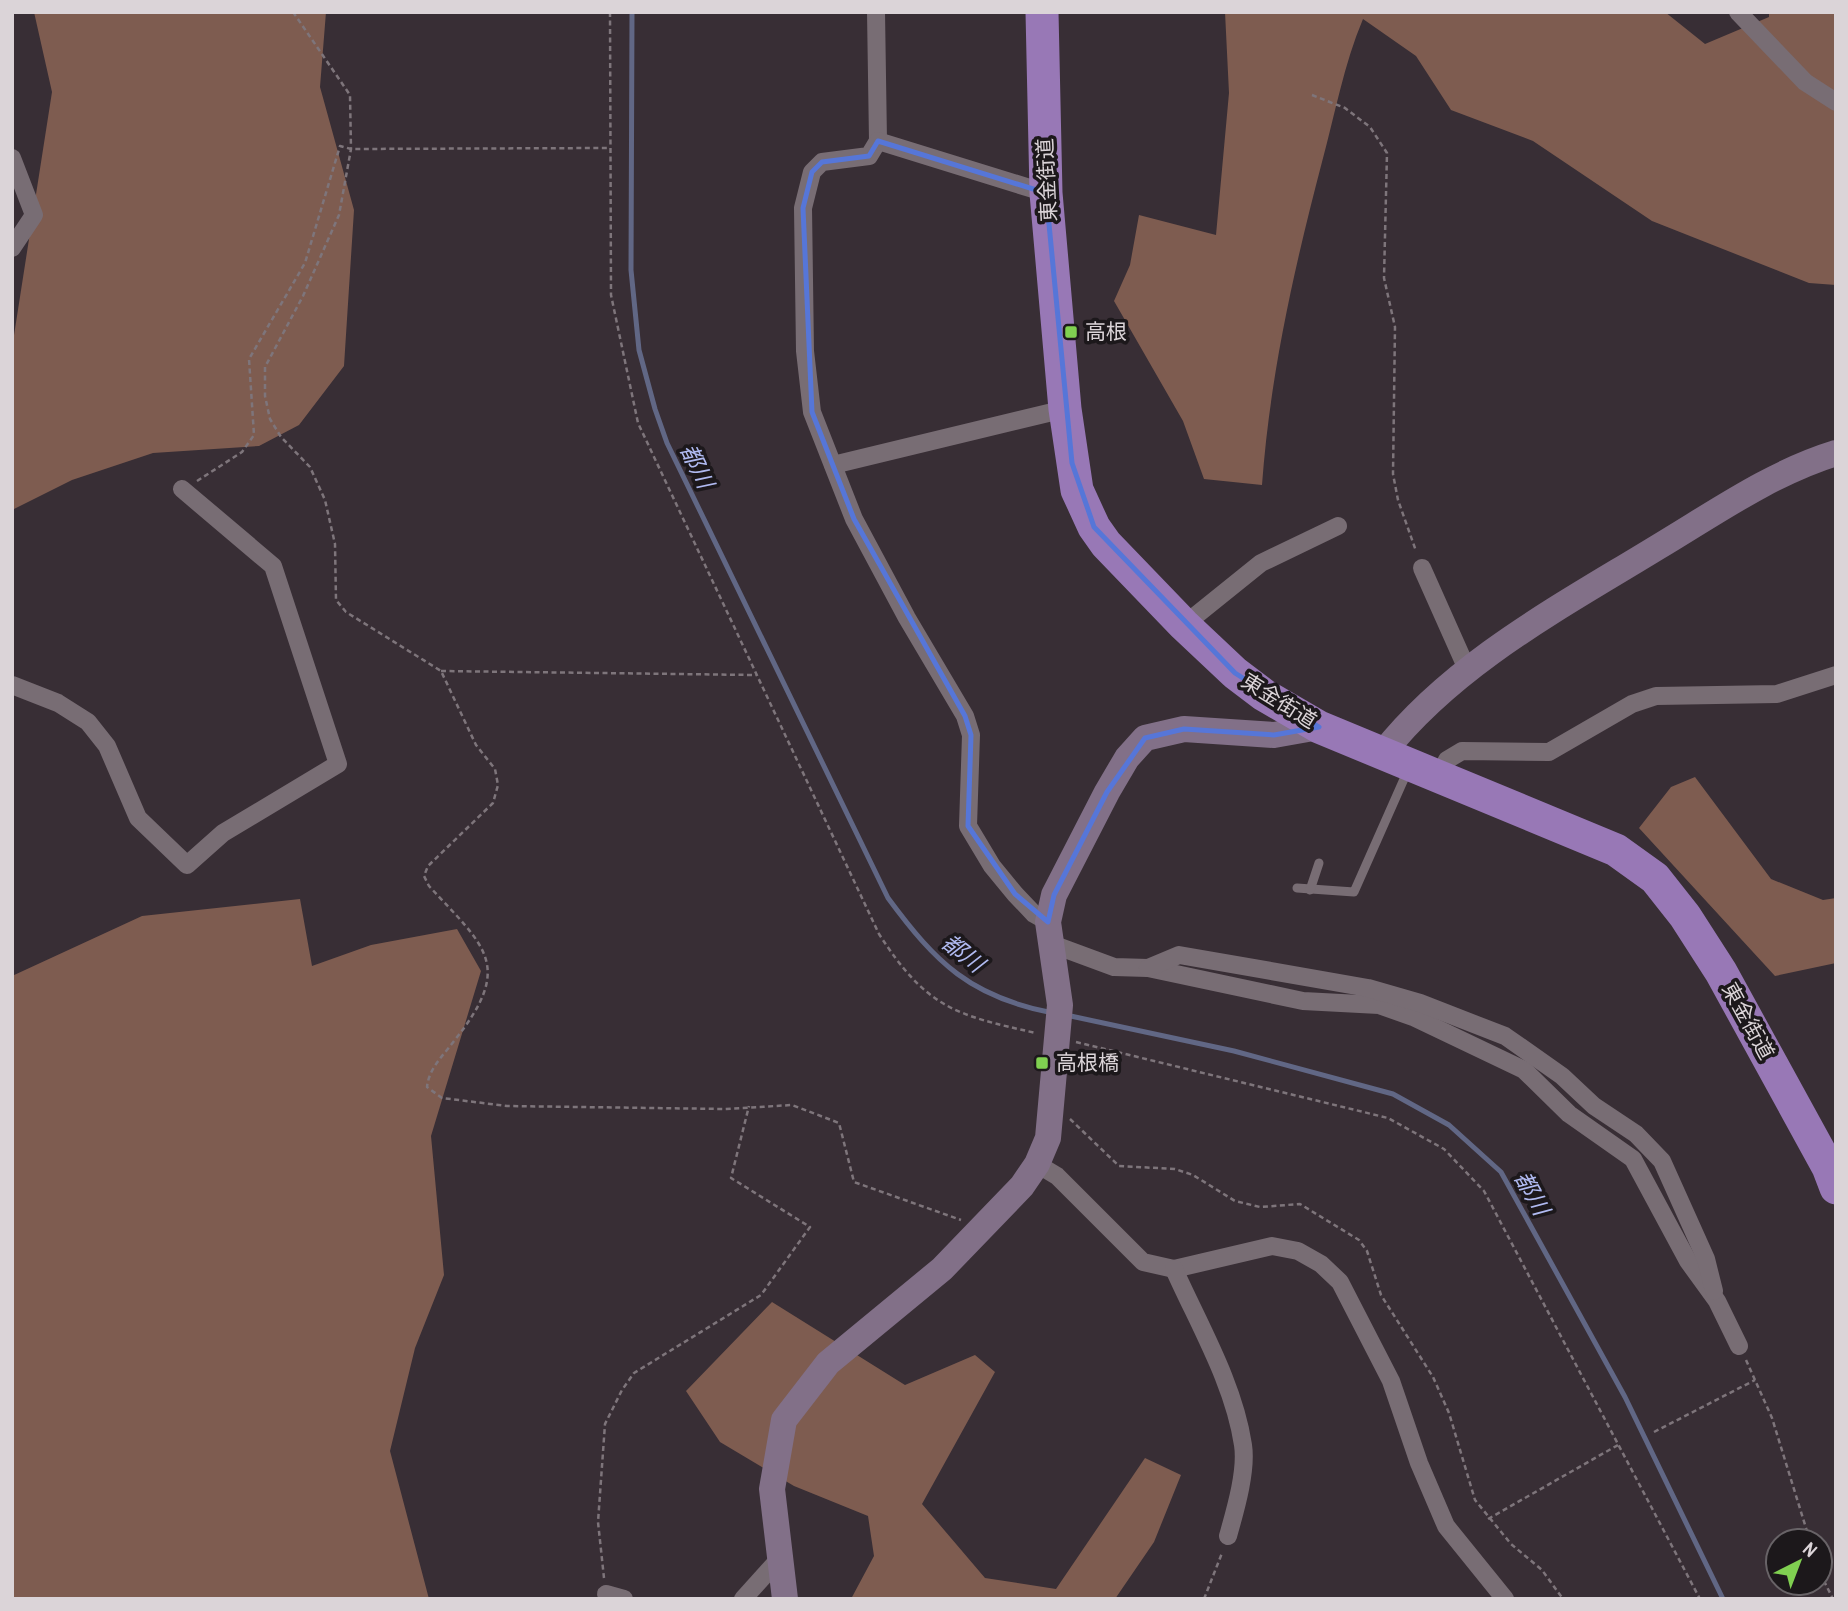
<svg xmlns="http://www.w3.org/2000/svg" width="1848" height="1611" font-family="'Archivo Narrow','Noto Sans JP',sans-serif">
  <rect width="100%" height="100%" fill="#382e35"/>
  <!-- forest -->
  <g fill="#7e5c50">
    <polygon points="34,12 326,12 320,87 354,210 344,366 299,425 259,446 153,453 72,480 12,510 12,348 52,92"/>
    <path d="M1225 12H1665L1705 44 1769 17V12H1836V285L1809 283 1652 221 1533 141 1451 110 1416 56 1363 19C1344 64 1335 114 1322 162 1294 269 1270 375 1262 485L1204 479 1183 421 1114 301 1130 265 1139 215 1216 235 1229 93Z"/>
    <polygon points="1695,777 1771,879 1823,900 1836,898 1836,963 1775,976 1639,828 1671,787"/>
    <polygon points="300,899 312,966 371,945 457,929 481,971 431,1136 444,1275 415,1348 390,1451 429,1599 12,1599 12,976 142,916"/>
    <polygon points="772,1302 905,1385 975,1355 995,1372 922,1504 985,1578 1056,1589 1145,1458 1181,1475 1154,1542 1115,1599 851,1599 874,1556 868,1516 794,1486 720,1442 686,1391"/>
  </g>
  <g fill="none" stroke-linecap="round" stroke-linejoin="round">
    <!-- stream -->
    <g stroke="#616785" stroke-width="5">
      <path d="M632 12 631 270 639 350 655 409 667 443 888 898C936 963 970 997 1053 1013"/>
      <polyline points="1066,1015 1234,1051 1393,1094 1449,1125 1501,1172 1625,1397 1723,1599"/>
    </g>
    <!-- path -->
    <g stroke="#7e757b" stroke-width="2.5" stroke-dasharray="5 3.5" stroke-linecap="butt">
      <path d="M293 12 350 95 351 149 339 215 303 296 265 367V396L270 419 281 437 310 467 325 500 335 544 336 600 346 612 441 671 476 745 495 769 498 785 493 803 428 866 424 876 429 886C485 947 515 965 454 1041 443 1056 429 1068 427 1087L442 1098 507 1106 725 1109 792 1105 839 1123 854 1182 961 1220"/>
      <path d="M610 12 611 295 638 423 879 934C926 1007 954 1015 1036 1033"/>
      <polyline points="1312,95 1345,108 1370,127 1387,153 1384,278 1395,327 1393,474 1398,500 1416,551"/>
      <polyline points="197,481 242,452 254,435 249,359 305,263 340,146 351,149 608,148"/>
      <polyline points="441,671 756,675"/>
      <polyline points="1076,1042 1388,1118 1444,1149 1484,1191 1700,1599"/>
      <polyline points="1070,1119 1119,1166 1175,1169 1193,1175 1235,1201 1260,1207 1300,1204 1359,1240 1367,1251 1381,1295 1433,1377 1449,1413 1475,1500 1511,1544 1542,1570 1563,1599"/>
      <polyline points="1746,1360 1772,1418 1810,1541"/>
      <polyline points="1654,1432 1755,1380"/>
      <polyline points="1488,1519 1618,1445"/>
      <polyline points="1820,1573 1833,1599"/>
      <polyline points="604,1578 598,1522 605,1424 622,1390 634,1373 761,1295 810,1227 731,1178 749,1106"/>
      <polyline points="1204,1599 1222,1553"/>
    </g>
    <!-- lane -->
    <g stroke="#786d74" stroke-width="9">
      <polyline points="1297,888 1354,892 1408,770"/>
      <polyline points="1310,890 1319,863"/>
    </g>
    <!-- street -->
    <g stroke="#786d74" stroke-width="18">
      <polyline points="876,12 878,141 869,156 822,162 812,172 803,208 805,351 812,412 854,519 907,618 965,716 971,735 968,826 992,866 1015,894 1034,914 1048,922"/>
      <polyline points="1738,12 1805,82 1836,102"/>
      <polyline points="878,141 1046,193"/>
      <polyline points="12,158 34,215 12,248"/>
      <polyline points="833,465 1065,409"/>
      <polyline points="1422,568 1467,669"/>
      <polyline points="1184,625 1261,563 1338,526"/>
      <polyline points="12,685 58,703 88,722 107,746 138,818 187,865 223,833 338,764 273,566 182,489"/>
      <polyline points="1439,776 1447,760 1462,751 1549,752 1632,704 1656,696 1777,694 1836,675"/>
      <polyline points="1049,943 1114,967 1148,968 1303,1001 1379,1005 1413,1017 1524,1070 1569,1114 1633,1159 1688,1261 1717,1301 1739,1346"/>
      <polyline points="1148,968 1179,955 1368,988 1420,1003 1505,1036 1562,1076 1594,1106 1636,1134 1662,1161 1706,1259 1714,1291"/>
      <polyline points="1037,1164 1057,1176 1143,1262 1174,1269 1272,1246 1298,1251 1321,1264 1340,1282 1391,1381 1419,1463 1446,1526 1505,1599"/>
      <path d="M1174 1269C1199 1325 1234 1384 1243 1445 1247 1471 1235 1511 1228 1536"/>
      <polyline points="606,1594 624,1599"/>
      <polyline points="743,1599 780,1558"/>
    </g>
    <!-- secondary -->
    <g stroke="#827088" stroke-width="26">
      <path d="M1383 753C1454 663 1560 607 1658 547 1715 513 1771 473 1836 453"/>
      <polyline points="785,1599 772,1489 784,1420 828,1363 942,1269 1022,1186 1037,1164 1048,1138 1060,1005 1048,922 1054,895 1107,792 1127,758 1145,738 1184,729 1274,735 1319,727"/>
    </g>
    <!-- highway -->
    <polyline stroke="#9878b6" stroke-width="33" points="1042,12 1046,193 1065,409 1077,490 1094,527 1106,544 1184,625 1235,673 1264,695 1319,727 1616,850 1655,878 1685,916 1721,972 1828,1167 1836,1188"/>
  </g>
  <!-- marked area -->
  <path fill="none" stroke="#5676d8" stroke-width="5" stroke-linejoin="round" d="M878 141 1046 193 1072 463 1094 527 1235 673 1319 727 1274 735 1184 729 1145 738 1107 792 1054 895 1048 922 1015 894 968 826 971 735 965 716 854 519 812 412 803 208 812 172 822 162 869 156Z"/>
  <!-- markers -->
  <g fill="#80d051" stroke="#1c181b" stroke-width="2.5">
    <rect x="1064" y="325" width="14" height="14" rx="3.5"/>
    <rect x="1035" y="1056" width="14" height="14" rx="3.5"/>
  </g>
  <g text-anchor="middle" stroke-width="7" stroke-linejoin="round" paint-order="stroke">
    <!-- street labels -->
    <g font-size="21" fill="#dbd4d8" stroke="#1c181b">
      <text transform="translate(1047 180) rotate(-93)" y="7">東金街道</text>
      <text transform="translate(1279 701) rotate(32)" y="7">東金街道</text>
      <text transform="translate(1748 1021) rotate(61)" y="7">東金街道</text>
    </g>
    <!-- poi labels -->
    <g font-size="21" fill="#dbd4d8" stroke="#1c181b" text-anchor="start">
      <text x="1085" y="339">高根</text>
      <text x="1056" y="1070">高根橋</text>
    </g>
    <!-- water labels -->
    <g font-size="23" font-style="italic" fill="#b0baf1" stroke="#1c181b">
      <text transform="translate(697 466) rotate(64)" y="8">都川</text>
      <text transform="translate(963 953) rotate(38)" y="8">都川</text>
      <text transform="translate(1532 1193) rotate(61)" y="8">都川</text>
    </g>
  </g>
  <!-- border -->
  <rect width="1848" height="1611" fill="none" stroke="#dbd4d8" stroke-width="28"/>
  <!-- north arrow -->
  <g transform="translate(1799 1562) rotate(42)"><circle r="33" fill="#1c181b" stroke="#686367" stroke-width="2"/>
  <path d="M0-5L12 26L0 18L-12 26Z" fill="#80d051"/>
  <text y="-10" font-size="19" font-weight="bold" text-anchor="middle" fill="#dbd4d8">N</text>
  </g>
</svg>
